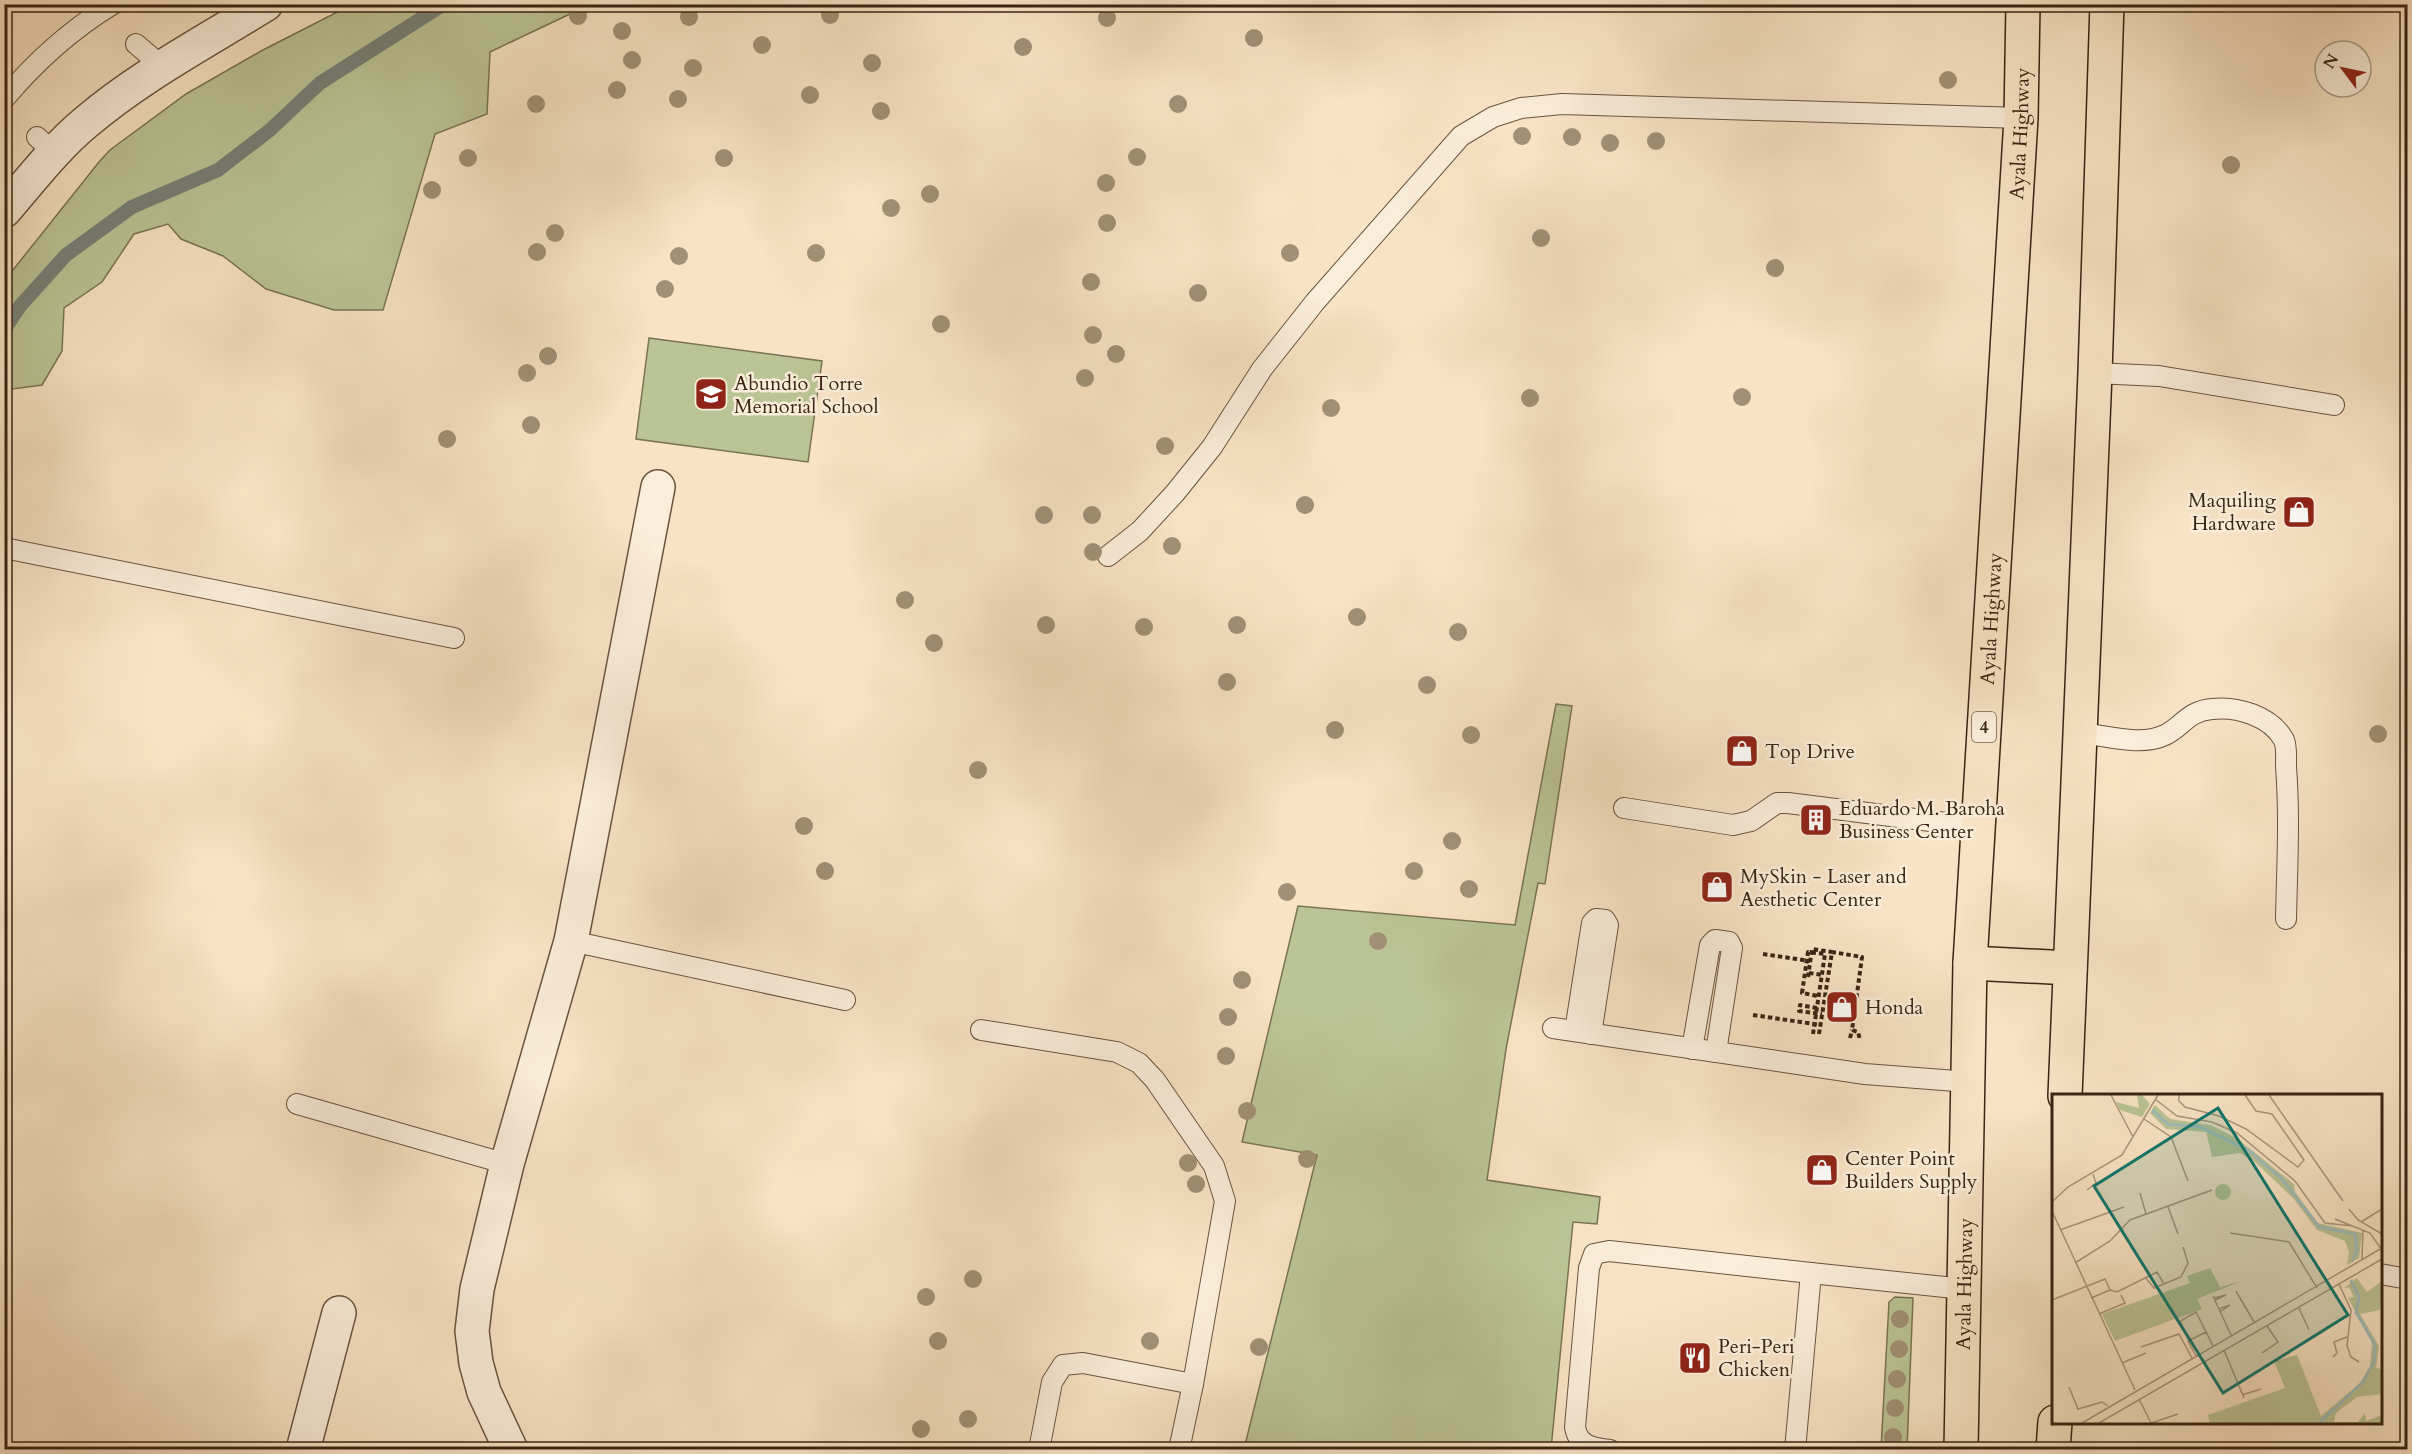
<svg xmlns="http://www.w3.org/2000/svg" width="2412" height="1454" font-family="Cardo,serif">
  <rect width="100%" height="100%" fill="#f8e3c4"/>
  <filter id="stains"><feTurbulence type="fractalNoise" baseFrequency=".00333" numOctaves="4"/><feColorMatrix values="0 0 0 0 .2 0 0 0 0 .09 0 0 0 0 .02 0 0 0 .5 -.17"/></filter>
  <radialGradient id="worn" r=".72"><stop offset=".6" stop-color="#630" stop-opacity="0"/><stop offset="1" stop-color="#630" stop-opacity=".3"/></radialGradient>
  <!-- green -->
  <g fill="#bbc496" stroke="#7a7454" stroke-width="1.5">
    <polygon points="353,4 589,5 490,52 487,114 435,134 383,310 334,310 266,289 223,256 181,239 168,224 134,234 102,282 64,308 62,351 42,385 5,390 5,280 99,162 110,150 186,94 261,51"/>
    <polygon points="649,338 822,361 808,462 636,439"/>
    <polygon points="1556,704 1572,706 1545,884 1538,883 1506,1049 1487,1180 1600,1197 1597,1224 1573,1222 1551,1449 1244,1449 1317,1155 1242,1142 1298,906 1515,925"/>
    <polygon points="1895,1297 1913,1298 1907,1449 1881,1449 1889,1302"/>
  </g>
  <g fill="none" stroke-linecap="round" stroke-linejoin="round">
    <!-- stream -->
    <polyline stroke="#778078" stroke-width="14" points="4,330 20,306 66,255 132,207 218,170 270,130 320,83 444,4"/>
    <!-- lane casing -->
    <g stroke="#6a543f" stroke-width="22">
      <g id="lane">
        <polyline points="136,44 163,67"/>
        <path d="M4 99C36 61 70 30 113 4"/>
        <polyline points="37,137 54,153"/>
        <polyline points="2095,373 2159,376 2334,405"/>
        <polyline points="4,548 454,638"/>
        <polyline points="1108,556 1140,531 1175,493 1212,447 1262,369 1315,302 1461,136 1493,117 1521,108 1562,104 2021,118"/>
        <path d="M2079 733C2105 735 2140 747 2165 735 2183 726 2188 711 2212 709 2237 706 2271 716 2284 740 2287 747 2286 759 2286 767 2290 817 2287 868 2286 919"/>
        <polyline points="1624,808 1733,825 1751,821 1777,803 1788,803 1978,827"/>
        <polyline points="571,941 845,1000"/>
        <polyline points="1553,1028 1865,1074 1969,1082"/>
        <polyline points="981,1030 1117,1052 1139,1063 1155,1080 1214,1166 1225,1201 1193,1384 1179,1450"/>
        <polyline points="1575,1031 1592,923 1596,919 1605,920 1608,925 1591,1034"/>
        <polyline points="1692,1049 1710,945 1715,940 1729,942 1732,948 1716,1052"/>
        <polyline points="297,1104 507,1164"/>
        <polyline points="2380,1274 2408,1279"/>
        <polyline points="1039,1450 1052,1382 1063,1365 1083,1363 1193,1384"/>
        <path d="M1610 1450C1593 1448 1578 1446 1575 1427L1589 1268 1594 1254 1609 1251 1811 1273"/>
        <polyline points="1795,1450 1811,1273 1964,1289"/>
      </g>
    </g>
    <!-- street casing -->
    <g stroke="#6a543f" stroke-width="36">
      <g id="street">
        <path d="M4 211C30 181 55 148 85 123 140 76 205 42 266 4"/>
        <polyline points="303,1450 339,1313"/>
        <polyline points="511,1450 484,1392 476,1363 472,1331 477,1289 507,1164 571,941 658,487"/>
      </g>
    </g>
    <!-- highway casing -->
    <g stroke="#3a2413" stroke-width="36">
      <g id="highway">
        <polyline points="1970,963 2070,968"/>
        <polyline points="2065,1096 2095,373 2107,4"/>
        <path id="s1" d="M1961 1450 1970 963 2021 118 2023 4"/>
        <polyline points="2053,1450 2055,1422"/>
      </g>
    </g>
    <!-- path -->
    <g stroke="#3a2413" stroke-width="4" stroke-dasharray="4.5 3" stroke-linecap="butt">
      <polyline points="1763,954 1810,961"/>
      <polyline points="1809,973 1823,975"/>
      <polyline points="1808,977 1812,949 1832,952"/>
      <polyline points="1817,1008 1800,1005 1799,1011 1822,1014"/>
      <polyline points="1753,1015 1821,1025"/>
      <polyline points="1813,1034 1825,954 1808,952 1802,993 1818,996"/>
      <polyline points="1819,1034 1832,952 1862,957 1852,1030 1858,1032 1860,1040"/>
      <polyline points="1850,1038 1852,1030"/>
    </g>
    <!-- lane -->
    <use href="#lane" stroke="#faedd9" stroke-width="20"/>
    <!-- street -->
    <use href="#street" stroke="#faedd9" stroke-width="33"/>
    <!-- highway -->
    <use href="#highway" stroke="#f8e3c4" stroke-width="33"/>
  </g>
  <!-- trees -->
  <g fill="#a19075">
    <circle cx="830" cy="15" r="9"/>
    <circle cx="578" cy="16" r="9"/>
    <circle cx="689" cy="17" r="9"/>
    <circle cx="1107" cy="18" r="9"/>
    <circle cx="622" cy="31" r="9"/>
    <circle cx="1254" cy="38" r="9"/>
    <circle cx="762" cy="45" r="9"/>
    <circle cx="1023" cy="47" r="9"/>
    <circle cx="632" cy="60" r="9"/>
    <circle cx="872" cy="63" r="9"/>
    <circle cx="693" cy="68" r="9"/>
    <circle cx="1948" cy="80" r="9"/>
    <circle cx="617" cy="90" r="9"/>
    <circle cx="810" cy="95" r="9"/>
    <circle cx="678" cy="99" r="9"/>
    <circle cx="536" cy="104" r="9"/>
    <circle cx="1178" cy="104" r="9"/>
    <circle cx="881" cy="111" r="9"/>
    <circle cx="1522" cy="136" r="9"/>
    <circle cx="1572" cy="137" r="9"/>
    <circle cx="1656" cy="141" r="9"/>
    <circle cx="1610" cy="143" r="9"/>
    <circle cx="1137" cy="157" r="9"/>
    <circle cx="468" cy="158" r="9"/>
    <circle cx="724" cy="158" r="9"/>
    <circle cx="2231" cy="165" r="9"/>
    <circle cx="1106" cy="183" r="9"/>
    <circle cx="432" cy="190" r="9"/>
    <circle cx="930" cy="194" r="9"/>
    <circle cx="891" cy="208" r="9"/>
    <circle cx="1107" cy="223" r="9"/>
    <circle cx="555" cy="233" r="9"/>
    <circle cx="1541" cy="238" r="9"/>
    <circle cx="537" cy="252" r="9"/>
    <circle cx="816" cy="253" r="9"/>
    <circle cx="1290" cy="253" r="9"/>
    <circle cx="679" cy="256" r="9"/>
    <circle cx="1775" cy="268" r="9"/>
    <circle cx="1091" cy="282" r="9"/>
    <circle cx="665" cy="289" r="9"/>
    <circle cx="1198" cy="293" r="9"/>
    <circle cx="941" cy="324" r="9"/>
    <circle cx="1093" cy="335" r="9"/>
    <circle cx="1116" cy="354" r="9"/>
    <circle cx="548" cy="356" r="9"/>
    <circle cx="527" cy="373" r="9"/>
    <circle cx="1085" cy="378" r="9"/>
    <circle cx="1742" cy="397" r="9"/>
    <circle cx="1530" cy="398" r="9"/>
    <circle cx="1331" cy="408" r="9"/>
    <circle cx="531" cy="425" r="9"/>
    <circle cx="447" cy="439" r="9"/>
    <circle cx="1165" cy="446" r="9"/>
    <circle cx="1305" cy="505" r="9"/>
    <circle cx="1044" cy="515" r="9"/>
    <circle cx="1092" cy="515" r="9"/>
    <circle cx="1172" cy="546" r="9"/>
    <circle cx="1093" cy="552" r="9"/>
    <circle cx="905" cy="600" r="9"/>
    <circle cx="1357" cy="617" r="9"/>
    <circle cx="1046" cy="625" r="9"/>
    <circle cx="1237" cy="625" r="9"/>
    <circle cx="1144" cy="627" r="9"/>
    <circle cx="1458" cy="632" r="9"/>
    <circle cx="934" cy="643" r="9"/>
    <circle cx="1227" cy="682" r="9"/>
    <circle cx="1427" cy="685" r="9"/>
    <circle cx="1335" cy="730" r="9"/>
    <circle cx="2378" cy="734" r="9"/>
    <circle cx="1471" cy="735" r="9"/>
    <circle cx="978" cy="770" r="9"/>
    <circle cx="804" cy="826" r="9"/>
    <circle cx="1452" cy="841" r="9"/>
    <circle cx="825" cy="871" r="9"/>
    <circle cx="1414" cy="871" r="9"/>
    <circle cx="1469" cy="889" r="9"/>
    <circle cx="1287" cy="892" r="9"/>
    <circle cx="1378" cy="941" r="9"/>
    <circle cx="1242" cy="980" r="9"/>
    <circle cx="1228" cy="1017" r="9"/>
    <circle cx="1226" cy="1056" r="9"/>
    <circle cx="1247" cy="1111" r="9"/>
    <circle cx="1307" cy="1159" r="9"/>
    <circle cx="1188" cy="1163" r="9"/>
    <circle cx="1196" cy="1184" r="9"/>
    <circle cx="973" cy="1279" r="9"/>
    <circle cx="926" cy="1297" r="9"/>
    <circle cx="1900" cy="1319" r="9"/>
    <circle cx="938" cy="1341" r="9"/>
    <circle cx="1150" cy="1341" r="9"/>
    <circle cx="1259" cy="1347" r="9"/>
    <circle cx="1899" cy="1349" r="9"/>
    <circle cx="1897" cy="1379" r="9"/>
    <circle cx="1895" cy="1408" r="9"/>
    <circle cx="968" cy="1419" r="9"/>
    <circle cx="921" cy="1429" r="9"/>
    <circle cx="1893" cy="1437" r="9"/>
  </g>
  <!-- icons -->
  <defs>
    <g id="school-square" transform="scale(1.725)"><rect x="-9" y="-9" width="18" height="18" rx="4" fill="#8f2418" stroke="#faedd9"/><path d="M0-5L7-2L0 1L-7-2ZM-4 1L0 2.5L4 1V4Q0 6-4 4Z" fill="#fff"/></g>
    <g id="shop-square" transform="scale(1.725)"><rect x="-9" y="-9" width="18" height="18" rx="4" fill="#8f2418" stroke="#faedd9"/><path d="M-5-2.5h2.3a2.7 3.5 0 0 1 5.4 0H5L5.5 6h-11ZM-1.5-2.5h3a1.5 2.3 0 0 0-3 0Z" fill="#fff"/></g>
    <g id="building-square" transform="scale(1.725)"><rect x="-9" y="-9" width="18" height="18" rx="4" fill="#8f2418" stroke="#faedd9"/><path d="M-4-6H4V6H1V3H-1V6H-4ZM-2.5-4.3h1.7v1.8h-1.7ZM.8-4.3h1.7v1.8H.8ZM-2.5-1h1.7V.8h-1.7ZM.8-1h1.7V.8H.8Z" fill="#fff"/></g>
    <g id="restaurant-square" transform="scale(1.725)"><rect x="-9" y="-9" width="18" height="18" rx="4" fill="#8f2418" stroke="#faedd9"/><path d="M-5-6h1v4h1v-4h1v4h1v-4h1v5L-1.5 .5V6h-2V.5L-5-1ZM5-6V6H3V1.5H1.5Q1.5-4 5-6Z" fill="#fff"/></g>
  </defs>
  <g fill-rule="evenodd">
    <use href="#school-square" x="711" y="394"/>
    <use href="#shop-square" x="2299" y="512"/>
    <use href="#shop-square" x="1742" y="751"/>
    <use href="#building-square" x="1816" y="820"/>
    <use href="#shop-square" x="1717" y="887"/>
    <use href="#shop-square" x="1842" y="1007"/>
    <use href="#shop-square" x="1822" y="1170"/>
    <use href="#restaurant-square" x="1695" y="1358"/>
  </g>
  <g text-anchor="middle" stroke-width="5" stroke-linejoin="round" paint-order="stroke">
    <!-- shield labels -->
    <rect fill="#faedd9" stroke="#74604e" stroke-width="1.5" x="1972" y="712" width="24" height="30" rx="4.5"/>
    <g font-size="18" font-weight="bold" fill="#3a2413">
      <text x="1984" y="733">4</text>
    </g>
    <!-- street labels -->
    <g font-size="20" fill="#3a2413" stroke="#faedd9">
      <text dy="7" stroke="none"><textPath href="#s1" startOffset="1318">Ayala Highway</textPath></text>
      <text dy="7" stroke="none"><textPath href="#s1" startOffset="832">Ayala Highway</textPath></text>
      <text dy="7" stroke="none"><textPath href="#s1" startOffset="166">Ayala Highway</textPath></text>
    </g>
    <!-- poi labels -->
    <g font-size="20" fill="#3a2413" stroke="#faedd9" text-anchor="start">
      <text x="734" y="390">Abundio Torre<tspan x="734" dy="23">Memorial School</tspan></text>
      <text x="2276" y="507" text-anchor="end">Maquiling<tspan x="2276" dy="23">Hardware</tspan></text>
      <text x="1765" y="758">Top Drive</text>
      <text x="1839" y="815">Eduardo M. Baroha<tspan x="1839" dy="23">Business Center</tspan></text>
      <text x="1740" y="883">MySkin - Laser and<tspan x="1740" dy="23">Aesthetic Center</tspan></text>
      <text x="1865" y="1014">Honda</text>
      <text x="1845" y="1165">Center Point<tspan x="1845" dy="23">Builders Supply</tspan></text>
      <text x="1718" y="1353">Peri-Peri<tspan x="1718" dy="23">Chicken</tspan></text>
    </g>
  </g>
  <!-- overview -->
  <g transform="translate(2052 1094)">
    <rect width="330" height="330" fill="#f8e3c4"/>
    <path d="M85 1H90L98 10 90 23 68 16 64 8 87 14ZM103 11 118 25 159 31 186 45 242 90 243 98 266 129 310 139 307 164 295 171 297 158 293 147 265 136 242 105 202 67 188 59 160 63 154 38 114 35 98 19ZM163 98a8 8 0 1 1 16 0a8 8 0 1 1-16 0ZM158 174 168 193 190 187 145 205 150 215 63 247 50 220 138 189 135 182ZM305 184 315 198 330 187 328 216 308 220 327 252 324 274 330 275V300L305 303 284 319 282 328H306L313 319 314 327 330 321V329H158L156 321 233 294 222 267 245 261 269 322 308 289 318 273 320 248 296 204 302 203 297 193 292 194Z" fill="#bbc496"/>
    <path fill="none" stroke="#9fbdbb" stroke-width="3" d="M100 16 116 30 148 33 196 56 230 85 267 133 303 140 305 157 300 167M267 329 310 289 322 268 323 251 304 218 307 203 299 186"/>
    <path fill="none" stroke="#ac977d" stroke-width="1.5" d="M59 1 81 43M127 1V7L133 13 167 22 194 35 246 73 252 66 220 20 204 17 193 1M217 1 291 107M103 5 125 22 160 28 185 39 243 87 273 129 301 132M92 25 119 43 136 87M35 96 44 89 41 80M88 99 94 120M0 108 16 93 70 61 106 1M116 113 126 140M297 115 306 126 330 140M0 117 83 296M283 125 318 139 330 156M309 128 330 115M8 136 72 113M178 139 237 148 265 194M310 166 311 136M23 169 58 147 78 126 160 96M93 183 102 194 129 183 136 169 131 153M287 190 299 216 295 252 299 263 307 268M58 196 65 198 105 178 112 190M184 197 202 228M161 202 179 241M162 204 174 201 163 206M0 206 53 185 58 196 39 204M247 214 257 236M167 215 178 211 168 218M47 220 73 209 69 201M136 245 128 227 144 218 154 238M89 253 127 240 140 264M172 256 192 304M210 259 226 248 215 232M144 262 136 247 154 238 161 252M281 263 285 259 282 248 295 243M70 269 94 259M17 293 26 315 50 308 56 312M190 301 209 295M87 305 99 329M30 329 330 154M47 329 330 165M99 329 126 320"/>
    <path fill="#0f766e" fill-opacity="0.15" stroke="#0f766e" stroke-width="3" d="M166 14 296 221 171 299 42 92Z"/>
    <rect width="330" height="330" fill="none" stroke="#3a2413" stroke-width="3"/>
  </g>
  <!-- margin -->
  <rect width="2412" height="1454" fill="none" stroke="#f8e3c4" stroke-width="24"/>
  <rect x="6" y="6" width="2400" height="1442" fill="none" stroke="#3a2413" stroke-width="3"/>
  <rect x="12" y="12" width="2388" height="1430" fill="none" stroke="#3a2413" stroke-width="1.5"/>
  <!-- north arrow -->
  <g transform="translate(2343 69) rotate(302)"><circle r="28" fill="#faedd9" stroke="#ad9d8a" stroke-width="1.5"/>
  <path d="M0-4.5L10 22L0 15L-10 22Z" fill="#8f2418"/>
  <text y="-9" font-size="16" font-weight="bold" text-anchor="middle" fill="#3a2413">N</text>
  </g>
  <rect width="100%" height="100%" filter="url(#stains)"/>
  <rect width="100%" height="100%" fill="url(#worn)"/>
</svg>
